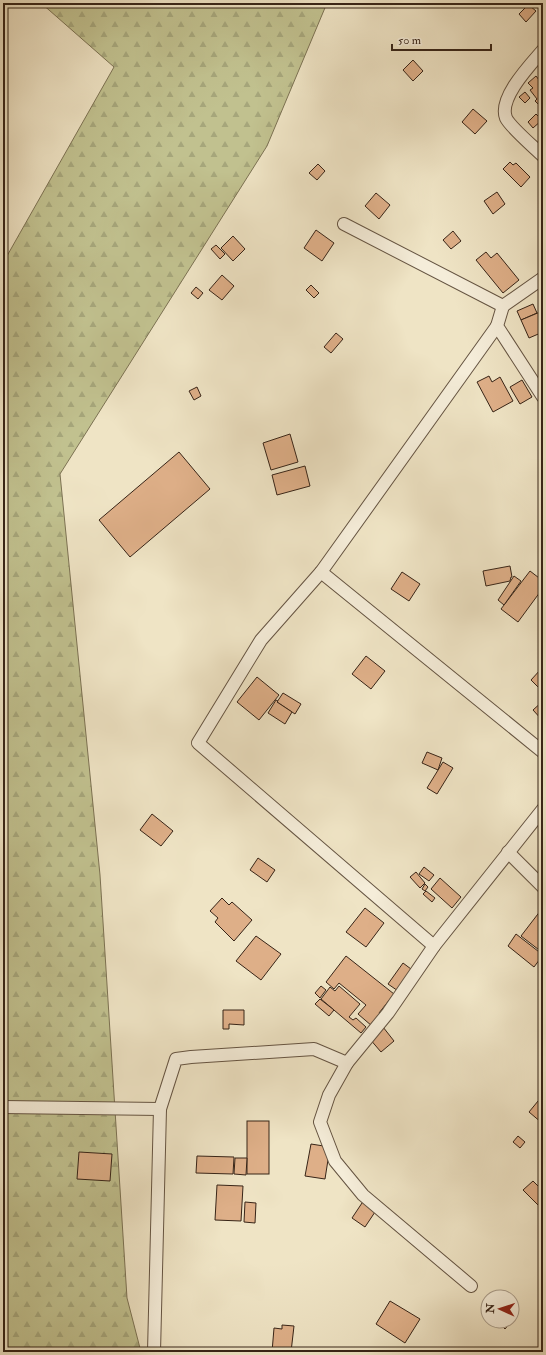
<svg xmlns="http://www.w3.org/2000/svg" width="546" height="1355" font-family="'IM FELL Double Pica',serif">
  <defs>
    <pattern id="forest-firs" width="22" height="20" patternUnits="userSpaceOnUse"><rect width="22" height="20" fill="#c1c18f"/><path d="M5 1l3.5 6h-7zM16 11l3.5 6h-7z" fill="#a6a67b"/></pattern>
  </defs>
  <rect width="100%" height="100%" fill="#efe4c5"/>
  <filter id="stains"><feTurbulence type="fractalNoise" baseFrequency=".005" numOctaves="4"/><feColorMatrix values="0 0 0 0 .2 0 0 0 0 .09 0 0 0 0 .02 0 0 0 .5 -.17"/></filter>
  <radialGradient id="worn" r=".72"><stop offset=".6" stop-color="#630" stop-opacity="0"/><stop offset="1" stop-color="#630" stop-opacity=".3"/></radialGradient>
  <!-- forest -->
  <polygon fill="url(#forest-firs)" stroke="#7c7253" points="41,3 327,3 267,146 60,474 100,875 127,1298 141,1352 3,1352 3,263 114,67"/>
  <!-- building -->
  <g fill="#deaf88" stroke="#372417">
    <polygon points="527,6 528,8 530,6 536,11 526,22 519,14"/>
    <polygon points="413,60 423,71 413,81 403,70"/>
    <polygon points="536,76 543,85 543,109 535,101 537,99 530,90 533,88 528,83"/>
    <polygon points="525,92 530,98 525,103 519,97"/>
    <polygon points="473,109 487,121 475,134 462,122"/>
    <polygon points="536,114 542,120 533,128 528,122"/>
    <polygon points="510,162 513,165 516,163 530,177 521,187 503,169"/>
    <polygon points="318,164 325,171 317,180 309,173"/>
    <polygon points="497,192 505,204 493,214 484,201"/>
    <polygon points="376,193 390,205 379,219 365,206"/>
    <polygon points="316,230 334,243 322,261 304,248"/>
    <polygon points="453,231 461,241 451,249 443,240"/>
    <polygon points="233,236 245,249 233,261 221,248"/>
    <polygon points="216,245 225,254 220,259 211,249"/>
    <polygon points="486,252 491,258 497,253 519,280 503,293 476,260"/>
    <polygon points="222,275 234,286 222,300 209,290"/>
    <polygon points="311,285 319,293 314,298 306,290"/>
    <polygon points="196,287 203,293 198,299 191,293"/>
    <polygon points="533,304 537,313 521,320 517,311"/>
    <polygon points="540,312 543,320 543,332 529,338 521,320"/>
    <polygon points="336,333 343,339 331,353 324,347"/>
    <polygon points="489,376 492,382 500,377 513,401 493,412 477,382"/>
    <polygon points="522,380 532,397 520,404 510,387"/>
    <polygon points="197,387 201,396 194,400 189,391"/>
    <polygon points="290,434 298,462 271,470 263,443"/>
    <polygon points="179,452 210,489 130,557 99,520"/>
    <polygon points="305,466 310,486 277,495 272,475"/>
    <polygon points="510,566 512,577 511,577 510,581 486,586 483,571"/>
    <polygon points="530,571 543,581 543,588 518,622 501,609"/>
    <polygon points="402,572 420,584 409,601 391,589"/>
    <polygon points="514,576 521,581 504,605 498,600"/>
    <polygon points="366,656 385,671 371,689 352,674"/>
    <polygon points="541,669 543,671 543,692 531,680"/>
    <polygon points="257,677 279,695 259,720 237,702"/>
    <polygon points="283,693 301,704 295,714 277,702"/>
    <polygon points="276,700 278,701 277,702 292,712 285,724 268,713"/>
    <polygon points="543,701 543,721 533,710"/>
    <polygon points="427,752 442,758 438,770 422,763"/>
    <polygon points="443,762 453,768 437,794 427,788"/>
    <polygon points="152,814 173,831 161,846 140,830"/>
    <polygon points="258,858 275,870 267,882 250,870"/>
    <polygon points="424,867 434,875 429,881 419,874"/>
    <polygon points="416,872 425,883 420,888 410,877"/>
    <polygon points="440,878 461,897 452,908 431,889"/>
    <polygon points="425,884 428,887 425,891 422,889"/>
    <polygon points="426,891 435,898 432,902 423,894"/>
    <polygon points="222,898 229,905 232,902 252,920 234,941 215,922 218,918 210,911"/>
    <polygon points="365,908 384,923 366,947 346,932"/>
    <polygon points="541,910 543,912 543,953 521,936"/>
    <polygon points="516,934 543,955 534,967 508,946"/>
    <polygon points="256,936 281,954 261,980 236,961"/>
    <polygon points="346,956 394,994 379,1013 381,1015 372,1026 358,1014 366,1005 339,983 334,989 326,982"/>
    <polygon points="403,963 411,969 413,966 418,969 401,993 388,984"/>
    <polygon points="321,986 326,990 320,998 315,993"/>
    <polygon points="339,986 360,1004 349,1017 353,1020 356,1018 366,1027 361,1033 321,999 330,987 335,991"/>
    <polygon points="320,999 334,1010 329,1016 315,1004"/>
    <polygon points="223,1010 244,1010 244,1025 229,1024 229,1029 223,1029"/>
    <polygon points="383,1027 394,1041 381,1052 369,1038"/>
    <polygon points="543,1095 543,1122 542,1123 529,1112"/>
    <rect x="247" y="1121" width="22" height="53"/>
    <polygon points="518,1136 525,1142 520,1148 513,1142"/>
    <polygon points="311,1144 330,1147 325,1179 305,1176"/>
    <polygon points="79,1152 112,1154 110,1181 77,1179"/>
    <polygon points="197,1156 234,1157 233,1174 196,1173"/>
    <polygon points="235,1158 247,1158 246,1175 234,1174"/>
    <polygon points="533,1181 543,1191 543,1205 540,1207 523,1190"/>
    <polygon points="217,1185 243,1186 241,1221 215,1220"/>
    <polygon points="364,1200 377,1209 365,1227 352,1218"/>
    <polygon points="245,1202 256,1203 255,1223 244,1222"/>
    <polygon points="390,1301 420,1319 405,1343 376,1324"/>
    <polygon points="512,1319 513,1320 505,1329 497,1321 512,1321"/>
    <polygon points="282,1325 294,1326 291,1352 272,1352 274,1328 282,1329"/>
  </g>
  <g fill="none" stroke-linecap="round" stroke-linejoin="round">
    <!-- minor casing -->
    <g stroke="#655442" stroke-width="14">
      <g id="minor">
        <path d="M543 50C531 64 498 98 506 118 510 127 535 148 543 156"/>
        <polyline points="344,224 503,306"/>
        <polyline points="543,278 503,306 497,326 543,397"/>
        <polyline points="321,572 543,752"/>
        <polyline points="508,852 543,887"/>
        <polyline points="434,946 198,743 261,640 321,572 497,326"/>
        <polyline points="347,1063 329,1095 320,1122 335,1161 363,1195 471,1286"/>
        <polyline points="3,1107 160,1109"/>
        <polyline points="154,1352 160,1109 176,1059 191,1057 314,1049 347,1063 388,1013 434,946 543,809"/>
      </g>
    </g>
    <!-- minor -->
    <use href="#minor" stroke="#f5edd9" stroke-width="12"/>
  </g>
  <!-- margin -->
  <rect width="546" height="1355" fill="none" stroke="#efe4c5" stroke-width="16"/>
  <rect x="4" y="4" width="538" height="1347" fill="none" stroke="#372417" stroke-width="2"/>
  <rect x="8" y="8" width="530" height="1339" fill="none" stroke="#372417"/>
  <!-- north arrow -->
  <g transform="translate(500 1309) rotate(273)"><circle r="19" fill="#f5edd9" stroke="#a99d8b"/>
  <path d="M0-3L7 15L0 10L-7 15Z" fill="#8f2418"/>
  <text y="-6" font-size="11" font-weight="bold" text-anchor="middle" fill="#372417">N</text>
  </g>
  <!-- scale -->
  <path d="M392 44v6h99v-6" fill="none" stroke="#372417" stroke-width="2"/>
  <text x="398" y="44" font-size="12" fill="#372417" stroke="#f5edd9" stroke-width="3" paint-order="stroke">50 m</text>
  <rect width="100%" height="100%" filter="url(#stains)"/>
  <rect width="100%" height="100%" fill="url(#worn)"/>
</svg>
